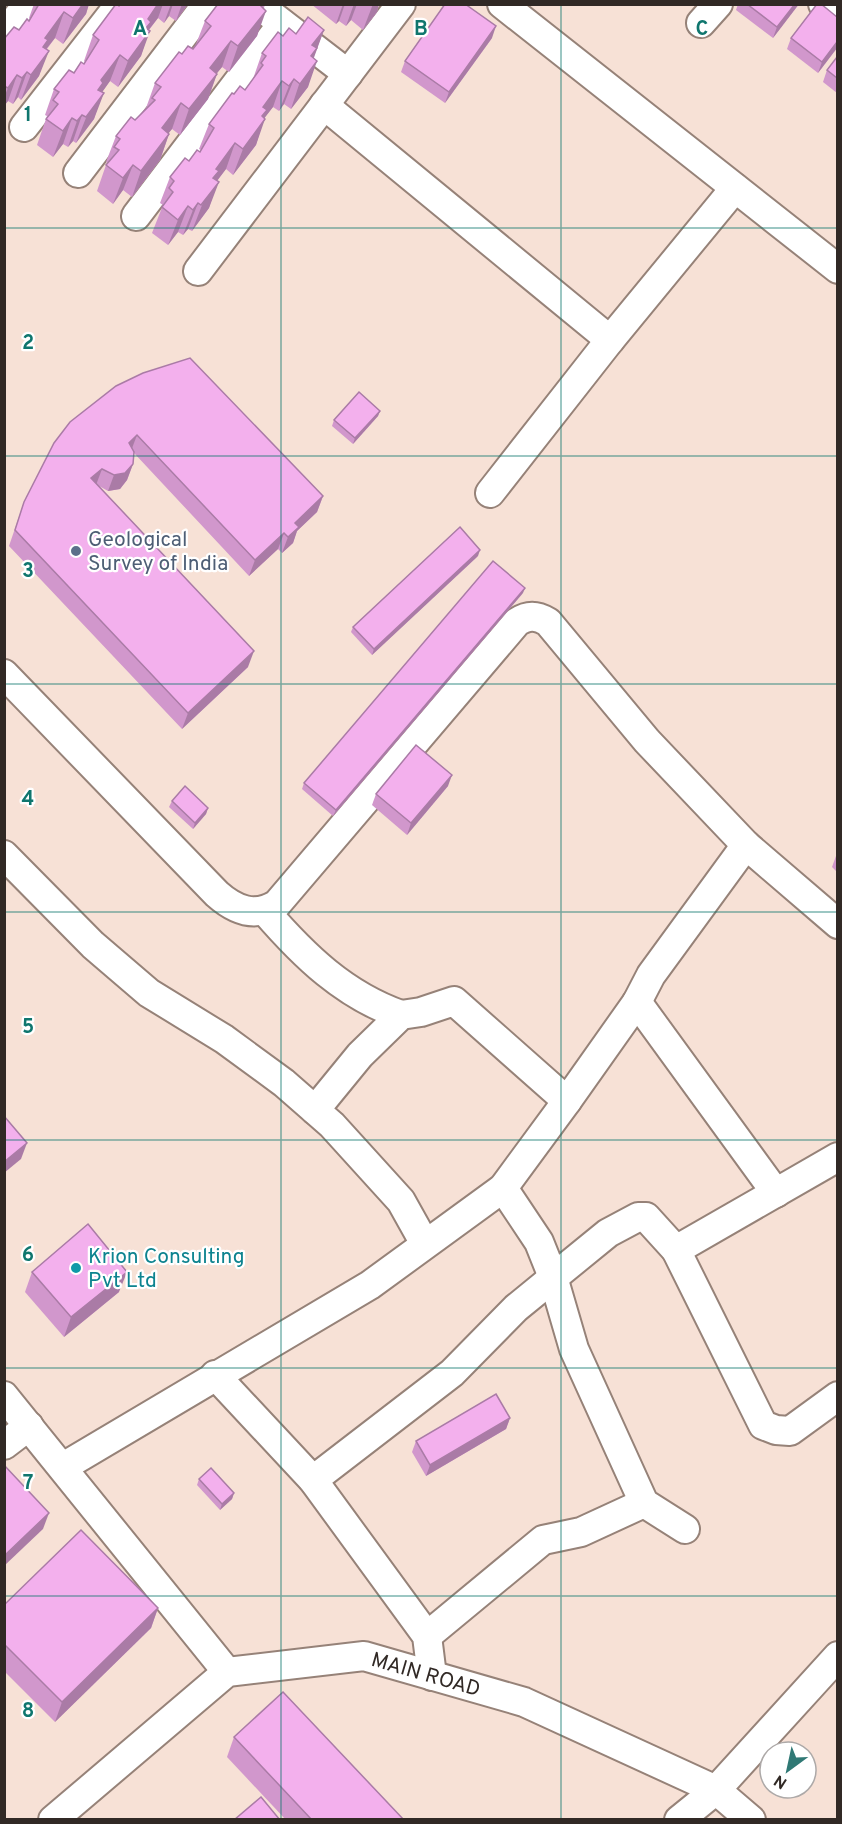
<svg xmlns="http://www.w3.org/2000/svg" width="842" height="1824" font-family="Overpass,sans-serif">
  <rect width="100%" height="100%" fill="#f7e1d6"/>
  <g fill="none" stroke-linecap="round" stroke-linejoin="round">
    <!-- minor casing -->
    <g stroke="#968278" stroke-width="32">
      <g id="minor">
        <polyline points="257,4 348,74"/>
        <polyline points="502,4 838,269"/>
        <polyline points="823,4 838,16"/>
        <polyline points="701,23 718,4"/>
        <polyline points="4,34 28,4"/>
        <polyline points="324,105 610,340"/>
        <polyline points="24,127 120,4"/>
        <polyline points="78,173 207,4"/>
        <polyline points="136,216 282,24"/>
        <polyline points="198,271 401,4"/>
        <polyline points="490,493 610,340 735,188"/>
        <path d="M4 674 217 894C235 910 255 918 277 904L517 622C528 615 536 615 548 622L647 741 746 845 838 924"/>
        <polyline points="4,855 93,945 149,993 224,1039 284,1083 332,1125 401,1201 425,1244"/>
        <path d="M265 911C304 956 344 995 401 1015"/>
        <polyline points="637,1002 776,1193"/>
        <polyline points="315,1110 360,1055 401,1015 421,1012 454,1001 567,1101"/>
        <polyline points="503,1188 539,1242 553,1277 574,1349 644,1503 685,1529"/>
        <polyline points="676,1250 763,1425 776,1430 790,1431 838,1396"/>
        <polyline points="215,1375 313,1480 427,1636 432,1676"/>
        <polyline points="4,1396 227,1672"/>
        <polyline points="4,1445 29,1426"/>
        <polyline points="63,1467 370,1285 503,1188 567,1101 637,1002 651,975 746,845"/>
        <polyline points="313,1480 452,1373 516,1308 608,1233 638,1217 646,1217 676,1250 838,1157"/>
        <polyline points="427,1636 543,1540 581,1532 644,1503"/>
        <polyline points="53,1820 227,1672 364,1656 524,1702 716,1790 751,1820"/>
        <polyline points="679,1820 716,1790 838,1656"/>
      </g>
    </g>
    <!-- minor -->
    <use href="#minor" stroke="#fff" stroke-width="28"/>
  </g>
  <!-- wall -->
  <g fill="#d197cc">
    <polygon points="34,4 89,4 86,14 63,44 55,38 47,49 39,76 21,100 18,97 13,104 8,101 4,106 4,39 19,30 29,21 30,19 29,18"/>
    <polygon points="120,4 188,4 176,21 169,16 164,23 158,18 149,30 141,56 118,87 110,81 102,92 94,119 76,143 73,141 68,147 63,144 53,157 37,145 47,116 45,115 54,89 84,64 85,62 84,61 93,35"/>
    <polygon points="218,4 265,4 257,36 229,72 222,67 217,73 208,99 180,135 172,129 168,133 169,134 160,160 132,197 123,190 113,204 97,191 106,165 108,163 106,162 116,136 135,120 146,108 155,83 182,54 193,49 196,44 205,21"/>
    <polygon points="311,4 379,4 377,12 363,30 351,20 346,26 339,21 336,24"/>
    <polygon points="738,4 799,4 773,38 736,10"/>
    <polygon points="324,30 313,58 308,87 291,109 284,104 279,111 273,107 264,118 256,145 233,175 226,169 217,181 209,208 192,231 188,229 183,235 178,232 168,245 152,233 163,205 160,203 170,177 200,152 201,150 199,149 209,124 234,94 245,90 253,79 262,53 283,36"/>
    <polygon points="492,38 445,103 401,72 405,61"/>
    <polygon points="791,38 837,48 818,73 787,49"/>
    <polygon points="837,57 837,93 823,82 827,70"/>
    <polygon points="116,386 323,496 317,512 297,531 293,543 282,553 278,549 249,576 134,453 133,464 127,480 120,489 108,491 99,486 248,667 182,729 9,546 24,502"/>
    <polygon points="380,411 378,416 353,444 332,426 334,420"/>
    <polygon points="478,556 372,655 351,632 353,627"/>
    <polygon points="523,593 333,816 302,789 304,783"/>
    <polygon points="448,786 407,835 372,805 376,794"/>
    <polygon points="172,801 208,808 206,814 193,829 169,807"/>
    <polygon points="837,854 837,872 832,867 836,856"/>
    <polygon points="32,1272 119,1292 64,1337 25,1292"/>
    <polygon points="510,1418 506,1429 426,1476 412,1452 416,1441"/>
    <polygon points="199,1479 234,1493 232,1499 220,1510 197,1485"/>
    <polygon points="4,1605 158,1608 151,1628 55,1722 4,1671"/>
    <polygon points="234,1737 404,1820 286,1820 227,1757"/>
  </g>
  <!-- shaded-wall -->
  <g fill="#aa7ba6">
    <polygon points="83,4 89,4 86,14 63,44 73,18"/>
    <polygon points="158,4 163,4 158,18 147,32 150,31 141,56 118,87 128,61 148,19"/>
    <polygon points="171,4 173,4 169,16 164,23"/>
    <polygon points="182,4 188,4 176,21"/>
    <polygon points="343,4 345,4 339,21 336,24"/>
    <polygon points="354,4 357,4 351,20 346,26"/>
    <polygon points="373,4 379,4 377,12 363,30"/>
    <polygon points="795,4 799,4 773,38 777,27"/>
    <polygon points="266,11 257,36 229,72 238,46"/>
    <polygon points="64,12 55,38 43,53 49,51 39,76 21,100 45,38"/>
    <polygon points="496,26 492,38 445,103 449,92"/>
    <polygon points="324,30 308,74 317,61 308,87 291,109 312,45"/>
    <polygon points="231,41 222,67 201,93 210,68"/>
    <polygon points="837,42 837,48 818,73 822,62"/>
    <polygon points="120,55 110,81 98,98 104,93 94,119 76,143 101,80"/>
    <polygon points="27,72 18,97 13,104 22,78"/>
    <polygon points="217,74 208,99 180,135 189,109"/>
    <polygon points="17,75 8,101 4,106 4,97 8,88"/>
    <polygon points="294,79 284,104 279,111 289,86"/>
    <polygon points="282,81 273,107 263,120 265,119 256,145 233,175 243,149 263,107"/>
    <polygon points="181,103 172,129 152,154 162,128"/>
    <polygon points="82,115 73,141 68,147 77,121"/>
    <polygon points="72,118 63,144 53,157 63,131"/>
    <polygon points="169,134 160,160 132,197 141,171"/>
    <polygon points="235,143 226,169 213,186 219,182 209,208 192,231 216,169"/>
    <polygon points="133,165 123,190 113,204 123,178"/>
    <polygon points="198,203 188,229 183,235 193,210"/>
    <polygon points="188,206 178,232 168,245 178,220"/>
    <polygon points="380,411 378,416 353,444 355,438"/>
    <polygon points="137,435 131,451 129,443"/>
    <polygon points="133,464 127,480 120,489 108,491 114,475"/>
    <polygon points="102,469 96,485 91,478"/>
    <polygon points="323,496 317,512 297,531 293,543 282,553 288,537 295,523"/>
    <polygon points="284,533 278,549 249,576 255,560"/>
    <polygon points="480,550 478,556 372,655 374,649"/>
    <polygon points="525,588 523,593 333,816 336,810"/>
    <polygon points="254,651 248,667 182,729 188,713"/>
    <polygon points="452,775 448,786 407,835 411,823"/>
    <polygon points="208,808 206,814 193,829 195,823"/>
    <polygon points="27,1143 21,1159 4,1173 4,1162"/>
    <polygon points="127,1272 119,1292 64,1337 71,1317"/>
    <polygon points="510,1418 506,1429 426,1476 430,1465"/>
    <polygon points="234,1493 232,1499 220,1510 222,1504"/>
    <polygon points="49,1513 43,1529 4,1566 4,1556"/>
    <polygon points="158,1608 151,1628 55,1722 62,1702"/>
  </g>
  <!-- building -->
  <g fill="#f3b0ed" stroke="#aa7ba6" stroke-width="1.5">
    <polygon points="39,4 83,4 73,18 64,12 45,38 48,40 43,47 49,51 31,75 27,72 22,78 17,75 8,88 4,86 4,39 14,27 19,30 27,19 29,21"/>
    <polygon points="116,4 119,6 120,4 158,4 148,19 151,22 146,28 150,31 128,61 120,55 101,80 103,83 98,90 104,93 86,117 82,115 77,121 72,118 63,131 46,119 58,104 53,100 59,92 54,89 69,70 74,73 81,62 84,64 99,40 93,35"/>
    <polygon points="218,4 259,4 266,11 238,46 231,41 210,68 217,74 189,109 181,103 162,128 169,134 141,171 133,165 123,178 106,165 119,150 114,147 120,139 116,136 131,117 135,120 155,100 152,98 161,87 155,83 179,52 182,54 188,46 193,49 211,26 205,21"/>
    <polygon points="445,4 465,4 496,26 449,92 405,61"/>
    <polygon points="747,4 795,4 777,27"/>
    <polygon points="817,4 821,4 837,17 837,42 822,62 791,38"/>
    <polygon points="308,17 324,30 312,45 317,48 311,56 317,61 300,84 294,79 289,86 282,81 263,107 267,110 262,116 265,119 243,149 235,143 216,169 219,171 213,178 219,182 201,205 198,203 193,210 188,206 178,220 162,207 173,192 169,188 174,181 170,177 185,158 189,161 197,150 200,152 214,128 209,124 232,93 234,94 240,86 245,90 263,65 261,63 266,56 262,53 278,32 283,36 289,28 296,34"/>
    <polygon points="837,57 837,78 827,70"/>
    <polygon points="190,358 323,496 295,523 299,527 288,537 284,533 255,560 137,435 129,443 134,452 133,464 125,473 114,475 102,469 91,478 254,651 188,713 15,530 24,502 54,443 70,422 116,386 143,373"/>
    <polygon points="359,392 380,411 355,438 334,420"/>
    <polygon points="460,527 480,550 374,649 353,627"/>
    <polygon points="493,561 525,588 336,810 304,783"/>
    <polygon points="416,745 452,775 411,823 376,794"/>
    <polygon points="185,786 208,808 195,823 172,801"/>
    <polygon points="4,1116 27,1143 4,1162"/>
    <polygon points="88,1224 127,1272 71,1317 32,1272"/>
    <polygon points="496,1394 510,1418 430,1465 416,1441"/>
    <polygon points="4,1465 49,1513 4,1556"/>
    <polygon points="211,1468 234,1493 222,1504 199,1479"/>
    <polygon points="81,1530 158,1608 62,1702 4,1644 4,1605"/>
    <polygon points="283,1692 404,1820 312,1820 234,1737"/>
    <polygon points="261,1797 280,1820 234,1820"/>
  </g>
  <!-- grid -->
  <path fill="none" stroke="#0f766e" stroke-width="1.5" stroke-opacity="0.55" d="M281 4V1820M561 4V1820M4 228H838M4 456H838M4 684H838M4 912H838M4 1140H838M4 1368H838M4 1596H838"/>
  <!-- markers -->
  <circle fill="#5c6f8a" stroke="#fff" stroke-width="2" cx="76" cy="551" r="6"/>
  <circle fill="#0f9aa8" stroke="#fff" stroke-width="2" cx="76" cy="1268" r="6"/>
  <g text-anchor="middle" stroke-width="4.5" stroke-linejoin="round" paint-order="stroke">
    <!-- service labels -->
    <g font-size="21" fill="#4e5e75" stroke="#fff" text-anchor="start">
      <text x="88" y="546">Geological<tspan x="88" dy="24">Survey of India</tspan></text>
    </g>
    <!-- culture labels -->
    <g font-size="21" fill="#0d838f" stroke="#fff" text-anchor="start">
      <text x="88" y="1263">Krion Consulting<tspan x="88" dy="24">Pvt Ltd</tspan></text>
    </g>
    <!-- street labels -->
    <g font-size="21" fill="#312925" stroke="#fff">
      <text transform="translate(426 1674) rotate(16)" y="7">MAIN ROAD</text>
    </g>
  </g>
  <g font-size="20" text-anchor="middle" font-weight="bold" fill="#0f766e" stroke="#fff" stroke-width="4.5" stroke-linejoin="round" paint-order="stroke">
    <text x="140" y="35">A</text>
    <text x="421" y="35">B</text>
    <text x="702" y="35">C</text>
    <text x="28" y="121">1</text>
    <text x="28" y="349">2</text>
    <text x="28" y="577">3</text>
    <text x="28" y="805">4</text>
    <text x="28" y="1033">5</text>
    <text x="28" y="1261">6</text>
    <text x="28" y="1489">7</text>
    <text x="28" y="1717">8</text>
  </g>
  <!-- border -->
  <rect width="842" height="1824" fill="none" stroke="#312925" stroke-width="12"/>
  <!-- north arrow -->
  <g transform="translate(788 1770) rotate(213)"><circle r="28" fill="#ffffff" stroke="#ada9a8" stroke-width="1.5"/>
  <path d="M0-4.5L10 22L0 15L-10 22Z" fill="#307975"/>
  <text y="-9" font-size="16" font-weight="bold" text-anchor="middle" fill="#312925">N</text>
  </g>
</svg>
